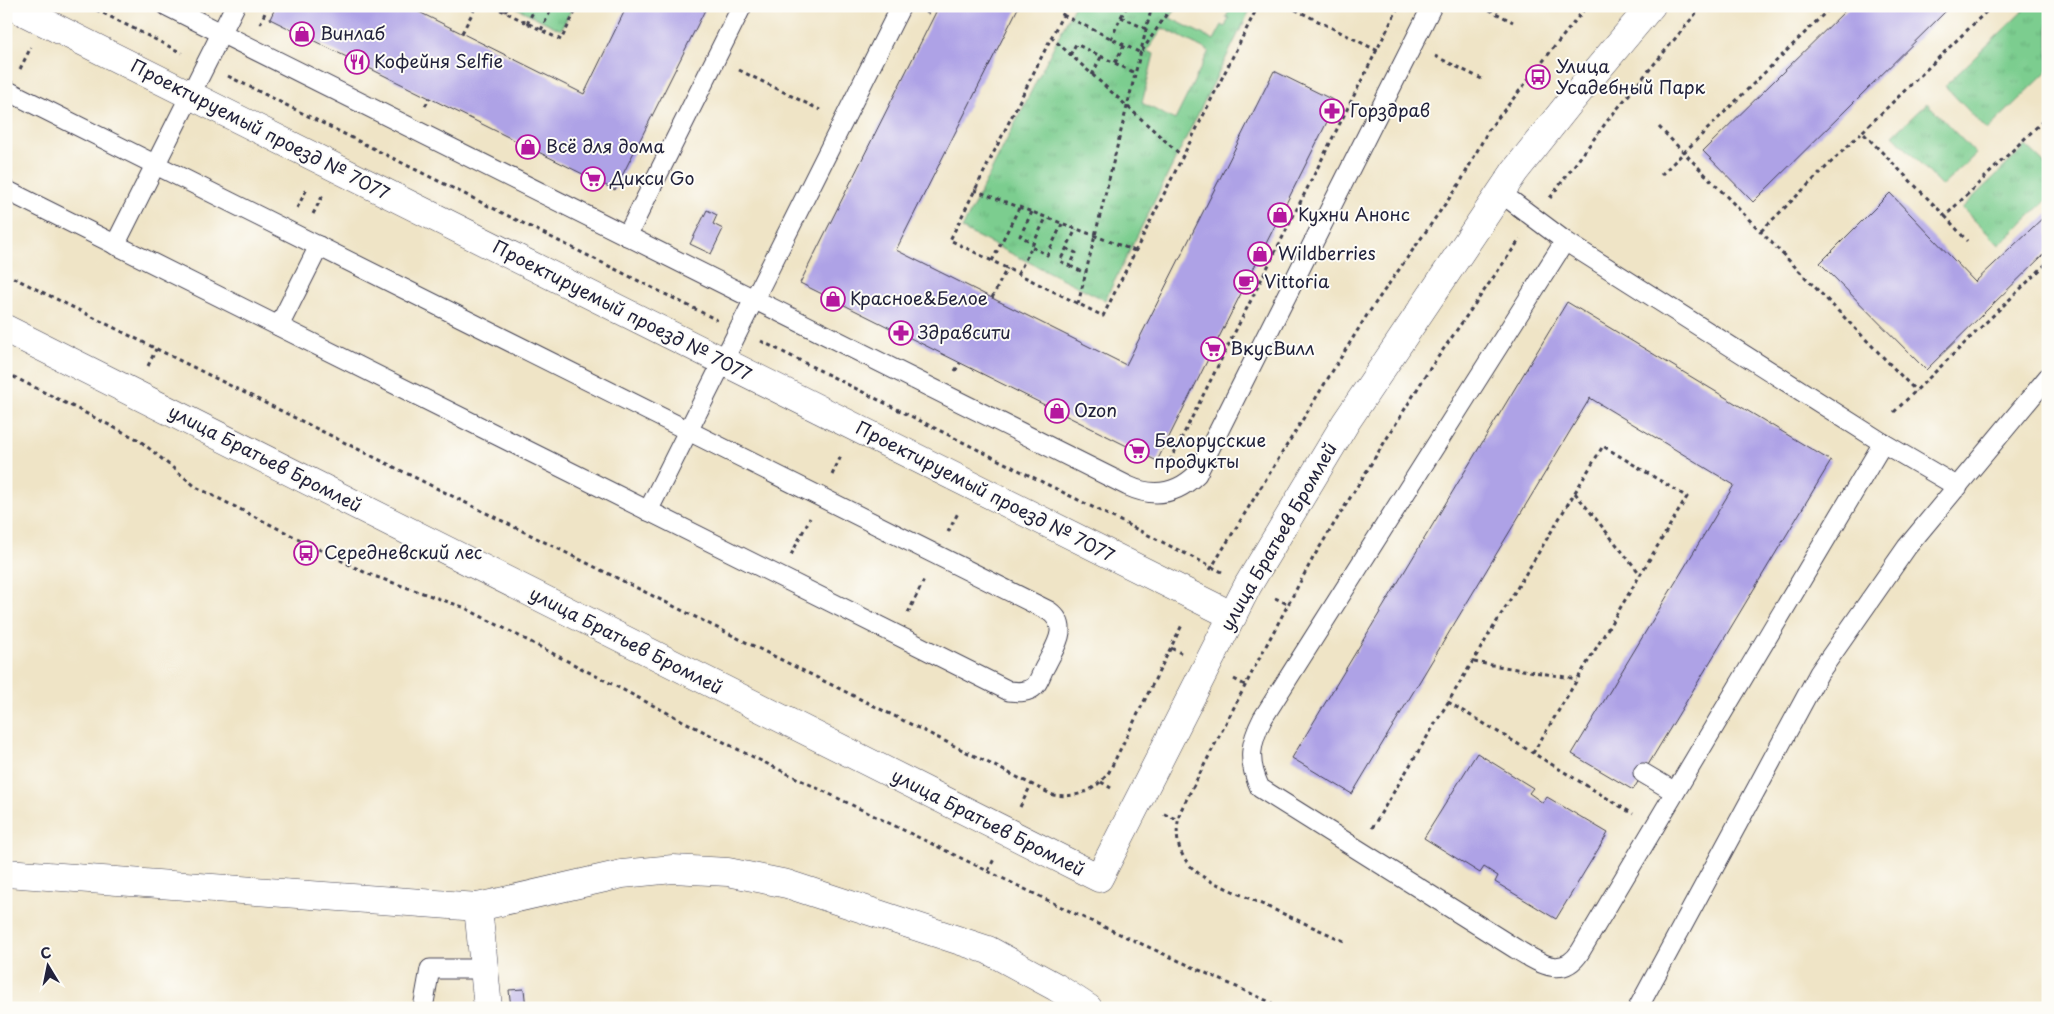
<svg xmlns="http://www.w3.org/2000/svg" width="2054" height="1014" font-family="'Playpen Sans',sans-serif">
  <defs>
    <pattern id="park-tufts" width="24" height="20" patternUnits="userSpaceOnUse" patternTransform="scale(1.25)"><rect width="24" height="20" fill="#7bcd8f"/><path d="M3 7l-1-3M5 7V3M7 7l1-3M15 17l-1-3M17 17v-4M19 17l1-3" fill="none" stroke="#6ab07c"/></pattern>
  </defs>
  <rect width="100%" height="100%" fill="#fdfcf7"/>
  <filter id="ink" filterUnits="userSpaceOnUse"><feTurbulence type="fractalNoise" baseFrequency=".02" numOctaves="2"/><feDisplacementMap in="SourceGraphic" scale="10" xChannelSelector="R" yChannelSelector="G"/><feConvolveMatrix kernelMatrix="1 2 1 2 8 2 1 2 1" color-interpolation-filters="sRGB"/></filter>
  <filter id="wash" filterUnits="userSpaceOnUse"><feTurbulence type="fractalNoise" baseFrequency=".0096" numOctaves="4" result="noise"/><feDisplacementMap in="SourceGraphic" scale="20" xChannelSelector="R" yChannelSelector="G"/><feGaussianBlur stdDeviation="1.12" result="paint"/><feColorMatrix in="noise" values="0 0 0 0 0 0 0 0 0 0 0 0 0 0 0 0 0 1.4 0 .05"/><feComposite in="paint" operator="in"/></filter>
  <g filter="url(#wash)">
    <rect width="100%" height="100%" fill="#efe4c6"/>
    <!-- park -->
    <g fill="url(#park-tufts)" stroke="#4e7865" fill-rule="evenodd">
      <polygon points="513,6 573,6 561,30"/>
      <path d="M1074 6H1178L1170 18 1214 40 1222 25 1225 27 1229 18 1226 17 1232 6H1252L1105 300 962 229ZM1163 28 1209 51 1175 120 1142 103 1154 54 1147 51Z"/>
      <polygon points="2028,6 2048,6 2048,71 1987,130 1945,86"/>
      <polygon points="1927,103 1976,154 1942,186 1893,135"/>
      <polygon points="2026,146 2048,167 2048,199 1999,245 1962,208"/>
    </g>
    <g id="blocks">
      <!-- building -->
      <g fill="#aea2e6">
        <polygon points="276,6 407,6 584,94 627,6 707,6 615,190 270,19"/>
        <polygon points="939,6 1019,6 896,250 1126,365 1274,71 1337,102 1157,461 800,283"/>
        <polygon points="1850,6 1951,6 1753,202 1703,151"/>
        <polygon points="1890,193 1975,282 2048,213 2048,250 1926,370 1820,263"/>
        <polygon points="707,210 717,215 713,224 723,229 711,254 690,244"/>
        <polygon points="1567,302 1831,461 1633,790 1572,754 1734,485 1590,398 1352,794 1292,758"/>
        <polygon points="1477,753 1533,788 1529,793 1543,803 1547,797 1608,833 1556,919 1495,882 1498,876 1484,867 1480,873 1424,838"/>
        <polygon points="524,989 526,1008 511,1008 509,990"/>
      </g>
    </g>
  </g>
  <g filter="url(#ink)">
    <use href="#blocks" fill-opacity="0" stroke="#413f50" stroke-width="1"/>
    <g fill="none" stroke-linecap="round" stroke-linejoin="round">
      <!-- service casing -->
      <g stroke="#413f50" stroke-width="21">
        <g id="service">
          <path d="M167 6 1128 486C1154 498 1177 494 1197 474L1432 6"/>
          <path d="M6 90 1049 611C1071 627 1055 646 1046 665 1042 671 1040 680 1035 686 1028 693 1018 692 1009 691L6 190"/>
          <polyline points="1501,193 1565,241 1883,443 1958,487"/>
          <polyline points="627,236 742,6"/>
          <path d="M1565 241 1263 718C1250 743 1247 761 1260 788L1516 949C1538 962 1562 980 1580 952L1883 443"/>
          <polyline points="115,245 235,6"/>
          <polyline points="279,326 319,246"/>
          <polyline points="648,511 901,6"/>
          <polyline points="1643,773 1675,792"/>
          <polyline points="423,1008 430,969 484,969"/>
          <polyline points="1638,1008 1819,673 1907,547 2048,377"/>
        </g>
      </g>
      <!-- minor casing -->
      <g stroke="#413f50" stroke-width="29">
        <g id="minor">
          <polyline points="12,6 1233,616"/>
          <polyline points="6,329 1099,878 1248,585 1346,422 1515,171 1571,101 1651,6"/>
          <polyline points="6,873 478,907 622,874 673,869 728,872 787,884 988,950 1056,987 1088,1008"/>
          <polyline points="478,907 488,1008"/>
        </g>
      </g>
      <!-- path -->
      <g stroke="#413f50" stroke-width="3" stroke-dasharray="4 4" stroke-linecap="butt">
        <polyline points="89,6 182,53"/>
        <polyline points="493,6 561,40 578,6"/>
        <polyline points="1067,6 950,240 1103,316 1258,6"/>
        <polyline points="1288,6 1378,51"/>
        <polyline points="1482,6 1513,22"/>
        <polyline points="1992,6 1862,132 1945,216 2048,116"/>
        <polyline points="505,12 508,6"/>
        <polyline points="927,14 930,6"/>
        <polyline points="1063,15 1141,53"/>
        <polyline points="1121,17 1127,6"/>
        <polyline points="260,24 268,6"/>
        <polyline points="527,24 536,6"/>
        <polyline points="541,30 553,6"/>
        <polyline points="462,33 476,6"/>
        <polyline points="1051,37 1183,157"/>
        <polyline points="1111,39 1121,17 1146,29"/>
        <polyline points="1142,51 1172,6"/>
        <polyline points="1070,55 1076,44 1135,73"/>
        <polyline points="1435,56 1484,80"/>
        <polyline points="1115,63 1124,45"/>
        <polyline points="20,69 31,47"/>
        <polyline points="739,70 820,110"/>
        <polyline points="1092,75 1101,57"/>
        <polyline points="228,76 717,320"/>
        <polyline points="425,106 430,98"/>
        <polyline points="1659,127 1916,391"/>
        <polyline points="1661,175 1832,6"/>
        <polyline points="974,190 1135,251"/>
        <polyline points="1550,198 1608,120 1702,6"/>
        <polyline points="297,208 308,187"/>
        <polyline points="1032,212 1020,236 1034,243"/>
        <polyline points="313,214 324,193"/>
        <polyline points="1945,216 1967,241"/>
        <polyline points="1761,231 1862,132"/>
        <polyline points="1032,247 1047,255 1062,224"/>
        <polyline points="1066,248 1076,253 1070,266 1060,261 1076,229"/>
        <polyline points="992,261 1019,208"/>
        <polyline points="1070,266 1085,273"/>
        <path d="M6 274 1053 795C1078 798 1094 792 1109 772L1183 623"/>
        <polyline points="1018,274 1046,218"/>
        <polyline points="992,298 1007,268"/>
        <polyline points="1078,304 1152,6"/>
        <polyline points="761,341 1222,572"/>
        <polyline points="148,366 156,349"/>
        <polyline points="955,371 960,363"/>
        <polyline points="6,373 139,440 196,487 368,574 463,607 745,753 1080,916 1272,1003"/>
        <polyline points="1894,412 2048,262"/>
        <polyline points="1170,461 1399,6"/>
        <polyline points="832,475 842,454"/>
        <polyline points="1575,493 1641,575"/>
        <polyline points="948,532 959,511"/>
        <polyline points="791,555 810,518"/>
        <polyline points="1210,570 1367,315 1460,183 1489,129 1587,6"/>
        <polyline points="1275,598 1288,604"/>
        <polyline points="908,613 925,578"/>
        <polyline points="1171,648 1181,653"/>
        <polyline points="1474,662 1577,679"/>
        <polyline points="1234,679 1245,685"/>
        <polyline points="1448,702 1533,753"/>
        <polyline points="1101,782 1111,788"/>
        <polyline points="1020,807 1031,785"/>
        <polyline points="1164,814 1178,820"/>
        <polyline points="1372,828 1603,446 1687,497 1533,753 1633,814"/>
        <polyline points="988,871 995,857"/>
        <path d="M1344 941 1208 880C1181 863 1172 844 1180 812L1260 657 1313 558 1429 370 1520 239"/>
      </g>
      <!-- service -->
      <use href="#service" stroke="#fff" stroke-width="19"/>
      <!-- minor -->
      <use href="#minor" stroke="#fff" stroke-width="28"/>
    </g>
  </g>
  <!-- icons -->
  <defs>
    <g id="shop-ring" transform="scale(1.25)"><circle r="9.5" fill="#fdfcf7" stroke="#b5179e" stroke-width="1.5"/><path d="M-5-2.5h2.3a2.7 3.5 0 0 1 5.4 0H5L5.5 6h-11ZM-1.5-2.5h3a1.5 2.3 0 0 0-3 0Z" fill="#b5179e"/></g>
    <g id="restaurant-ring" transform="scale(1.25)"><circle r="9.5" fill="#fdfcf7" stroke="#b5179e" stroke-width="1.5"/><path d="M-5-6h1v4h1v-4h1v4h1v-4h1v5L-1.5 .5V6h-2V.5L-5-1ZM5-6V6H3V1.5H1.5Q1.5-4 5-6Z" fill="#b5179e"/></g>
    <g id="bus-ring" transform="scale(1.25)"><circle r="9.5" fill="#fdfcf7" stroke="#b5179e" stroke-width="1.5"/><path d="M-5-6H5V4H4V6H2V4H-2V6H-4V4H-5ZM-3.5-4V0h7V-4ZM-3.5 1.2v1.5H-2V1.2ZM2 1.2v1.5H3.5V1.2Z" fill="#b5179e"/></g>
    <g id="pharmacy-ring" transform="scale(1.25)"><circle r="9.5" fill="#fdfcf7" stroke="#b5179e" stroke-width="1.5"/><path d="M-2-6h4v4h4v4h-4v4h-4v-4h-4v-4h4Z" fill="#b5179e"/></g>
    <g id="supermarket-ring" transform="scale(1.25)"><circle r="9.5" fill="#fdfcf7" stroke="#b5179e" stroke-width="1.5"/><path d="M-6-5.5h2.5l.6 2H6L4.5 2H-2.5L-4.4-4H-6ZM-1.5 3.2a1.3 1.3 0 1 0 .1 0ZM3 3.2a1.3 1.3 0 1 0 .1 0Z" fill="#b5179e"/></g>
    <g id="cafe-ring" transform="scale(1.25)"><circle r="9.5" fill="#fdfcf7" stroke="#b5179e" stroke-width="1.5"/><path d="M-5.5-4.5H6V0H3Q3 3.5 0 3.5H-2.5Q-5.5 3.5-5.5 0ZM3-3.2v2h1.7v-2ZM-6 4.5H4V6H-6Z" fill="#b5179e"/></g>
  </defs>
  <g fill-rule="evenodd">
    <use href="#shop-ring" x="302" y="34"/>
    <use href="#restaurant-ring" x="357" y="62"/>
    <use href="#bus-ring" x="1538" y="77"/>
    <use href="#pharmacy-ring" x="1332" y="111"/>
    <use href="#shop-ring" x="528" y="147"/>
    <use href="#supermarket-ring" x="593" y="179"/>
    <use href="#shop-ring" x="1280" y="215"/>
    <use href="#shop-ring" x="1260" y="254"/>
    <use href="#cafe-ring" x="1246" y="282"/>
    <use href="#shop-ring" x="833" y="299"/>
    <use href="#pharmacy-ring" x="901" y="333"/>
    <use href="#supermarket-ring" x="1213" y="349"/>
    <use href="#shop-ring" x="1057" y="411"/>
    <use href="#supermarket-ring" x="1137" y="451"/>
    <use href="#bus-ring" x="306" y="553"/>
  </g>
  <g text-anchor="middle" stroke-width="4" stroke-linejoin="round" paint-order="stroke">
    <!-- poi labels -->
    <g font-size="18" fill="#22223b" stroke="#fdfcf7" text-anchor="start">
      <text x="320" y="40">Винлаб</text>
      <text x="374" y="68">Кофейня Selfie</text>
      <text x="1556" y="73">Улица<tspan x="1556" dy="21">Усадебный Парк</tspan></text>
      <text x="1350" y="117">Горздрав</text>
      <text x="546" y="153">Всё для дома</text>
      <text x="610" y="185">Дикси Go</text>
      <text x="1298" y="221">Кухни Анонс</text>
      <text x="1278" y="260">Wildberries</text>
      <text x="1264" y="288">Vittoria</text>
      <text x="850" y="305">Красное&amp;Белое</text>
      <text x="918" y="339">Здравсити</text>
      <text x="1230" y="355">ВкусВилл</text>
      <text x="1074" y="417">Ozon</text>
      <text x="1154" y="447">Белорусские<tspan x="1154" dy="21">продукты</tspan></text>
      <text x="324" y="559">Середневский лес</text>
    </g>
    <!-- street labels -->
    <g font-size="18" fill="#22223b" stroke="#fdfcf7">
      <text transform="translate(260 130) rotate(27)" y="6">Проектируемый проезд № 7077</text>
      <text transform="translate(622 311) rotate(27)" y="6">Проектируемый проезд № 7077</text>
      <text transform="translate(265 459) rotate(27)" y="6">улица Братьев Бромлей</text>
      <text transform="translate(985 492) rotate(27)" y="6">Проектируемый проезд № 7077</text>
      <text transform="translate(1279 537) rotate(-60)" y="6">улица Братьев Бромлей</text>
      <text transform="translate(626 641) rotate(27)" y="6">улица Братьев Бромлей</text>
      <text transform="translate(988 823) rotate(27)" y="6">улица Братьев Бромлей</text>
    </g>
  </g>
  <!-- margin -->
  <rect width="2054" height="1014" fill="none" stroke="#fdfcf7" stroke-width="25"/>
  <!-- north arrow -->
  <g transform="translate(48 966) rotate(350)" stroke="#fdfcf7" stroke-width="4" paint-order="stroke">
  <path d="M0-4L9 19L0 12L-9 19Z" fill="#22223b"/>
  <text y="-8" font-size="14" font-weight="bold" text-anchor="middle" fill="#22223b">С</text>
  </g>
</svg>
